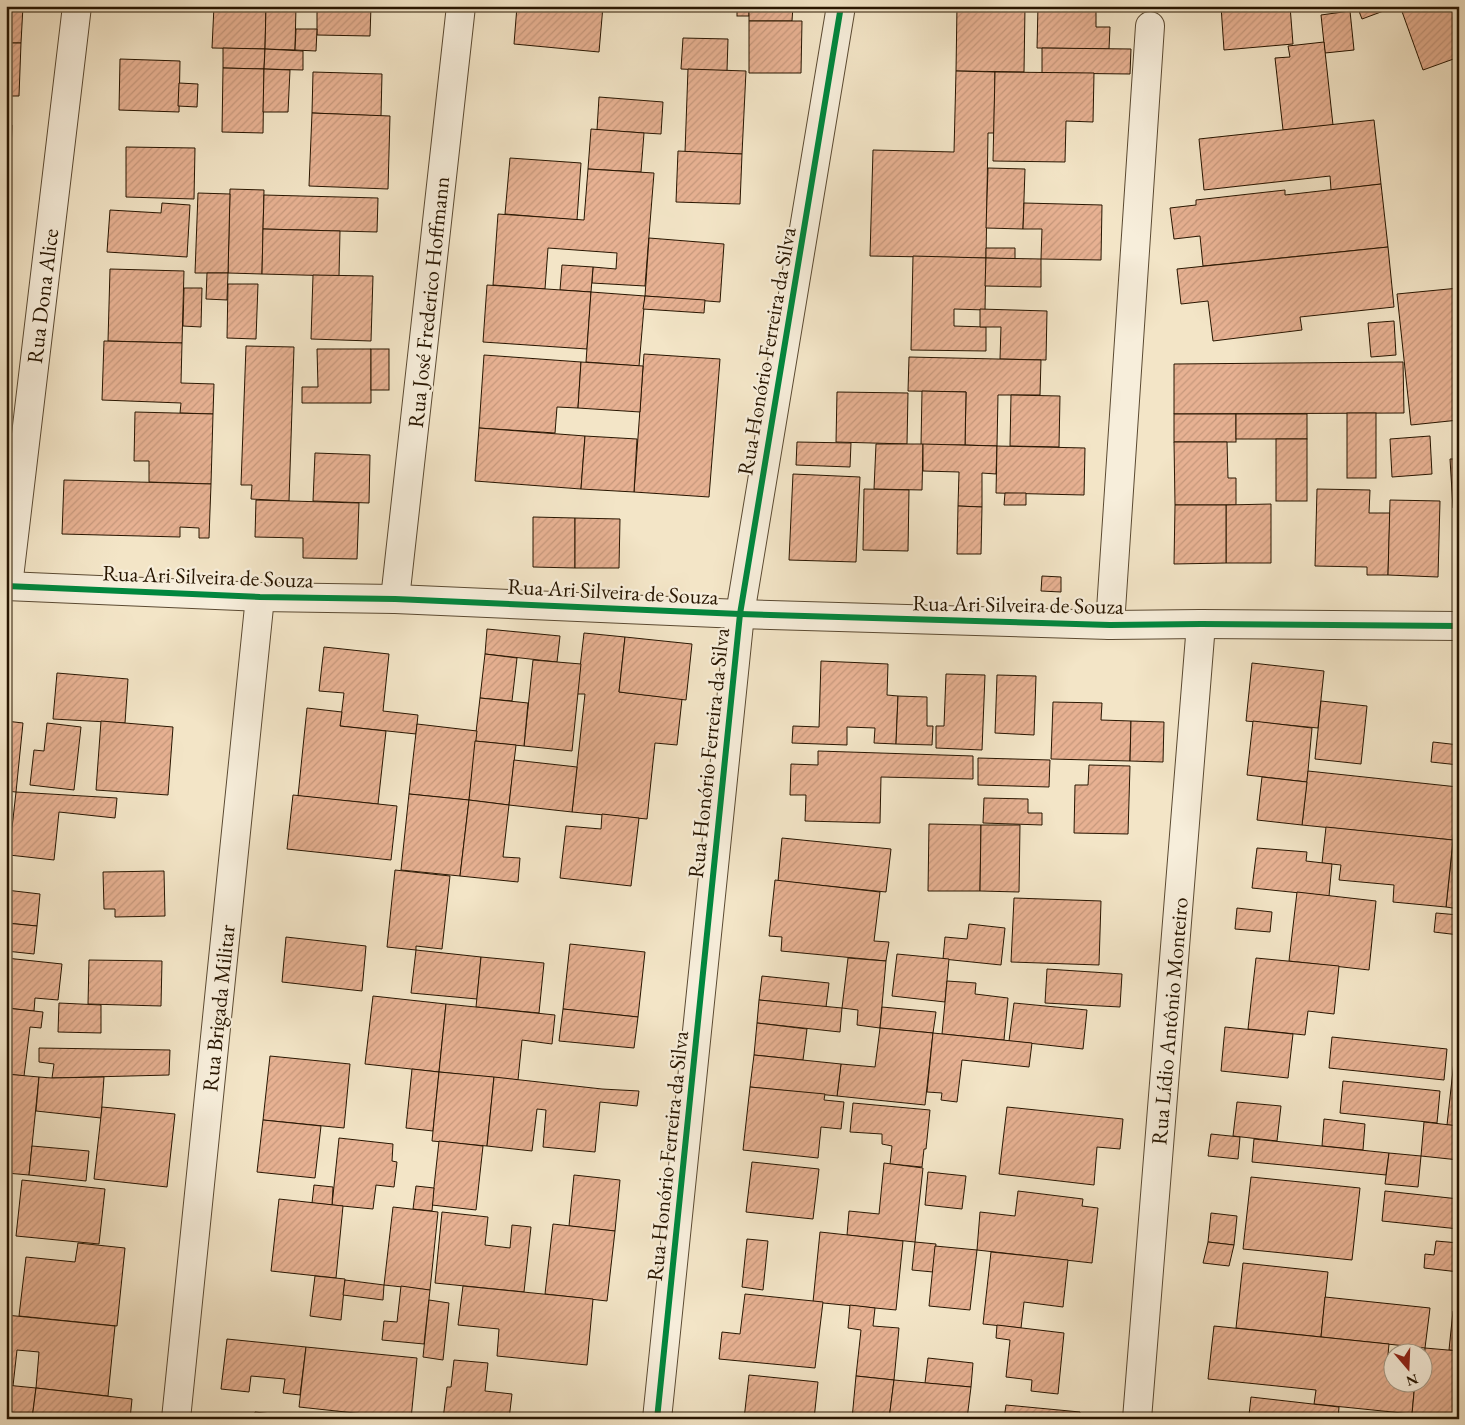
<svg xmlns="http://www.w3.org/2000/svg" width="1465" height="1425" font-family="'EB Garamond',serif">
  <defs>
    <pattern id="building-hatch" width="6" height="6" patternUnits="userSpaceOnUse" patternTransform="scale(1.25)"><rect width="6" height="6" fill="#e7b192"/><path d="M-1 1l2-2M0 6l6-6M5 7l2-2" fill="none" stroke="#c6987c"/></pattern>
  </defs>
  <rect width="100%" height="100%" fill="#f3e5c7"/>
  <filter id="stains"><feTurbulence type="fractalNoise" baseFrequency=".004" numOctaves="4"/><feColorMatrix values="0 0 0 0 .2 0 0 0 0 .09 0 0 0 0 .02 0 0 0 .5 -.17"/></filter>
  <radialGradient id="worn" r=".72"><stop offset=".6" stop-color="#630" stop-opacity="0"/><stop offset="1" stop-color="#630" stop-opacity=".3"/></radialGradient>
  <!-- building -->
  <g fill="url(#building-hatch)" stroke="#281601">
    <polygon points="6,6 23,6 21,43 6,43"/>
    <polygon points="214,6 266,6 265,49 212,48"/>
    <polygon points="266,6 296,6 295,50 265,49"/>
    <rect x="296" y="6" width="21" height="4"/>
    <polygon points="317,6 371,6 370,36 317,35"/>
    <polygon points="517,6 603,6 599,52 514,44"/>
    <rect x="737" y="6" width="12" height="10"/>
    <polygon points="749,6 793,6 792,21 749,21"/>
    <polygon points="957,6 1025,7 1024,72 956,71"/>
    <polygon points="1038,6 1096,7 1096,27 1110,27 1109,49 1037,48"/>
    <polygon points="1221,6 1290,6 1293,44 1224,50"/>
    <polygon points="1357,6 1397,6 1362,19"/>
    <polygon points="1400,6 1459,6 1459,57 1423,70"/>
    <polygon points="1350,11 1354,50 1325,53 1321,15"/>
    <polygon points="749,21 802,21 801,73 749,73"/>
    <polygon points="296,29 317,29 316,51 295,50"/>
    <polygon points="683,38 728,39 727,71 681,69"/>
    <polygon points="1324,42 1333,125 1283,130 1275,58 1290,57 1288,46"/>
    <polygon points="6,43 21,43 19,96 6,96"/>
    <polygon points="223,48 265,49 264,69 223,68"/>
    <polygon points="1042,48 1131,49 1130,74 1042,73"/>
    <polygon points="265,49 303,51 303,70 264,69"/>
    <polygon points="120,59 180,61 179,112 119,110"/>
    <polygon points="223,68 264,69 263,133 222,132"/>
    <polygon points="264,69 290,70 288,112 263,112"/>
    <polygon points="688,69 746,71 742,154 685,152"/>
    <polygon points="956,71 995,72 994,133 988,133 986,258 870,256 873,150 954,152"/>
    <polygon points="313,72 382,74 381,116 312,113"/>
    <polygon points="995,72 1094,73 1093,122 1066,121 1065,162 993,161"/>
    <polygon points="179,83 198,84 197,107 178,106"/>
    <polygon points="599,97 663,102 661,134 597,130"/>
    <polygon points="312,113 390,116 388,189 309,186"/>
    <polygon points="1374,120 1381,184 1331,190 1330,176 1204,190 1199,139"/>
    <polygon points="6,124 12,125 10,178 6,177"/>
    <polygon points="591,129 644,133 641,172 588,169"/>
    <polygon points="126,147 195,148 194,199 126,197"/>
    <polygon points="678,151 742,154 740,204 676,202"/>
    <polygon points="510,158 581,163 577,220 505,214"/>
    <polygon points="988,168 1025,169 1023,229 986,228"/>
    <polygon points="588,169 654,173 645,286 592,283 593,267 616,269 617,253 548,248 545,289 493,285 498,214 584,220"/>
    <polygon points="1381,184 1388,247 1203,266 1200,236 1174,239 1170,208 1196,205 1196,200 1285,190 1285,195"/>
    <polygon points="230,189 264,190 262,274 228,273"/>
    <polygon points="198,193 230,194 228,273 195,273"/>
    <polygon points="264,195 378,198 377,232 263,229"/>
    <polygon points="162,203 190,205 187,257 107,252 110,210 161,213"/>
    <polygon points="1024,203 1102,205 1101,260 1041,259 1042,229 1023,229"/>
    <polygon points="263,229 340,231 339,276 262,274"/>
    <polygon points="649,238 724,244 720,302 645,296"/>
    <polygon points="1388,247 1394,307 1300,317 1302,330 1213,341 1208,301 1181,304 1177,269"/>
    <polygon points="986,248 1015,248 1015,259 986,258"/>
    <polygon points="913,256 986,258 985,310 954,309 954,326 986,327 986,351 911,350"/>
    <polygon points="986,258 1041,259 1041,287 985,286"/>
    <polygon points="562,265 593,267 591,292 560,290"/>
    <polygon points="110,269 184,271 182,343 108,341"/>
    <polygon points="207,273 228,273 227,300 206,299"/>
    <polygon points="313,275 373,276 371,341 311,339"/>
    <polygon points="228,284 258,284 256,339 227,338"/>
    <polygon points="487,285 591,292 587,349 483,342"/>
    <polygon points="184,288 202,288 201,327 183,326"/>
    <polygon points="1459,288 1459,420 1411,425 1397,294"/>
    <polygon points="591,292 645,296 639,366 586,362"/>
    <polygon points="645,296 705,300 704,313 643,309"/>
    <polygon points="980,309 1047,311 1046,360 1000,359 1001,327 980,327"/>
    <polygon points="1394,321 1396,355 1371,357 1368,323"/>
    <polygon points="104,341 182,343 181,383 214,384 213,414 180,413 181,403 102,400"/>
    <polygon points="246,346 294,347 289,501 251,499 252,485 241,485"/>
    <polygon points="317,349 371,349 371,403 302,403 302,387 318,387"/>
    <rect x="371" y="349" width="18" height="41"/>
    <polygon points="644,354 720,359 709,497 634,492"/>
    <polygon points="484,355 581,362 578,408 557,407 555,433 479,428"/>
    <polygon points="909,357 1041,360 1040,395 998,395 997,446 965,445 966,392 908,391"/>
    <polygon points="581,362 643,366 640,412 578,408"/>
    <polygon points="1403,362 1404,413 1174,414 1174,364"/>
    <polygon points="922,391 966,392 965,445 921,445"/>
    <polygon points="837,392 908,393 907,444 836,442"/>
    <polygon points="1011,395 1060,396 1059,447 1010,446"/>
    <polygon points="135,412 213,414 211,484 149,482 149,461 134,461"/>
    <rect x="1347" y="413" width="29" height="65"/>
    <rect x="1174" y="414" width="62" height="28"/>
    <rect x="1236" y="414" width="71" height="25"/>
    <polygon points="479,428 585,436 581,489 475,481"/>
    <polygon points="585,436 637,439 634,492 581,489"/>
    <polygon points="1430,436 1432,474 1392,477 1390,439"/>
    <rect x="1276" y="439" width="31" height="62"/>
    <polygon points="797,442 851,443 850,467 796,465"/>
    <polygon points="1174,442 1227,442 1228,478 1236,478 1236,505 1175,505"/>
    <polygon points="876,444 923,444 922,490 874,489"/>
    <polygon points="923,444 997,446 996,474 982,473 982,507 958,506 959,472 923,471"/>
    <polygon points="997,446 1085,448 1084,495 996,493"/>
    <polygon points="315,453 370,455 369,503 313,501"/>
    <polygon points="1450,459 1459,459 1459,508 1453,508"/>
    <polygon points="793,474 860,477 856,562 789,560"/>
    <polygon points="64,480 211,484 209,538 199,538 199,528 180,527 180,537 62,534"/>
    <polygon points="864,489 909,490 908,551 863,550"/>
    <polygon points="1317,489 1370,490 1369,513 1390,513 1388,575 1367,575 1367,567 1315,566"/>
    <polygon points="1005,493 1026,493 1026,505 1004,505"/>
    <polygon points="256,500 359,503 357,559 303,558 303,538 255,537"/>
    <polygon points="1390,500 1440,501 1438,577 1388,575"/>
    <polygon points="1271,504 1271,563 1226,563 1226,505"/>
    <polygon points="1175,505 1226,505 1226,563 1174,564"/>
    <polygon points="958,506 982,507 981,554 957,554"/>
    <polygon points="533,517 575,518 575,568 533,567"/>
    <polygon points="575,518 620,519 619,568 575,568"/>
    <polygon points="1042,576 1061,577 1061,592 1041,591"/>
    <polygon points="487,629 560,636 557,662 485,654"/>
    <polygon points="584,633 625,637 619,692 682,699 677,745 655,743 647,819 572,812 585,694 577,694"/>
    <polygon points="625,637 692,644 686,700 619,692"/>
    <polygon points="324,647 389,654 383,711 418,715 416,734 340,726 344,693 319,691"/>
    <polygon points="485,654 517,658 512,701 480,698"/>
    <polygon points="533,660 581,664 572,751 524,746"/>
    <polygon points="821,661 888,664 887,695 898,696 896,744 874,743 875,728 847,727 847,745 792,743 793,726 819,727"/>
    <polygon points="1252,663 1324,671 1318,728 1246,721"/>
    <polygon points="57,673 128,679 125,723 53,719"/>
    <polygon points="946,674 985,675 982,750 936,748 936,726 944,726"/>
    <polygon points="997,675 1036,676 1034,735 995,733"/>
    <polygon points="898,696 927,697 927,726 933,726 932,745 896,744"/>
    <polygon points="480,698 528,703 524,746 475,741"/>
    <polygon points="1321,701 1367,706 1361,764 1315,759"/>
    <polygon points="1053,702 1102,703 1101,720 1131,721 1130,761 1051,759"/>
    <polygon points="307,708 342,712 340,726 386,731 378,804 298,796"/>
    <polygon points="6,721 23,723 16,792 6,791"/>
    <polygon points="101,721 173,727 168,795 96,790"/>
    <polygon points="1131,721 1164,722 1163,762 1130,761"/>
    <polygon points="1253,721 1312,728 1307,782 1247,775"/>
    <polygon points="47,723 81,727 74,790 30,785 34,750 44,751"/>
    <polygon points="417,724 477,731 469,800 409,794"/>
    <polygon points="475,741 516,745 509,805 469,800"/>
    <polygon points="1433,742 1459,745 1459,765 1431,762"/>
    <polygon points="818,751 973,756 973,779 881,777 880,823 805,821 806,795 790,795 791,764 818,765"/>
    <polygon points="978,758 1050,760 1049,787 978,785"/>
    <polygon points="514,760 577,767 572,812 509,805"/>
    <polygon points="1089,765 1130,766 1128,834 1074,833 1075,785 1088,785"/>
    <polygon points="1308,771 1458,787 1453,840 1302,825"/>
    <polygon points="1262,777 1307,782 1302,825 1257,820"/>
    <polygon points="1459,785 1459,909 1446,907"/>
    <polygon points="16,792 117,798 115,818 59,812 54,860 9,855"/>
    <polygon points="409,794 469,800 460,876 401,870"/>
    <polygon points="293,795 397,806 391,860 287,849"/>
    <polygon points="984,798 1028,799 1028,813 1042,813 1042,825 983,823"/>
    <polygon points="469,800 509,805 503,857 520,858 518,882 460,876"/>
    <polygon points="602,814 639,818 631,886 560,878 566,826 601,829"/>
    <polygon points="929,824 981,825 980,891 928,891"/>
    <polygon points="981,825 1020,825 1019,892 980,891"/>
    <polygon points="1326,827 1453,840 1446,907 1393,902 1394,885 1339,880 1341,865 1322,863"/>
    <polygon points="782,838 891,849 886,892 778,881"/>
    <polygon points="1257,848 1307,852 1306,861 1332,864 1329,896 1252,888"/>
    <polygon points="395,870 450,876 442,949 416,946 416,950 387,947"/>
    <polygon points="164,871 165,916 115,917 115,909 104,909 103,872"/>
    <polygon points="775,880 880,892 874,941 889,942 886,961 781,951 782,937 769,936"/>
    <polygon points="6,890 40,894 37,926 6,923"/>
    <polygon points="1297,892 1376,901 1369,970 1289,961"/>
    <polygon points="1014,898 1101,901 1099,965 1011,962"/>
    <polygon points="1237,908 1272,912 1270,932 1235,929"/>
    <polygon points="1436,913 1459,915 1459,935 1434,932"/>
    <polygon points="6,923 37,926 34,954 6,951"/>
    <polygon points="969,924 1005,928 1001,965 943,959 945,937 967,939"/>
    <polygon points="286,937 366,946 362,991 282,982"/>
    <polygon points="570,944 645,952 638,1017 563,1009"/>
    <polygon points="1459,944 1459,972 1456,972"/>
    <polygon points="416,950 481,957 477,999 411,993"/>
    <polygon points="897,954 949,959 945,1002 892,996"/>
    <polygon points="481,957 544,963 539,1013 476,1007"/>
    <polygon points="6,958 62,964 58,1000 35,998 34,1011 6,1008"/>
    <polygon points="848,958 886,961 880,1028 857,1025 858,1010 842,1008"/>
    <polygon points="1256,958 1339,966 1334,1014 1308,1011 1305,1035 1248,1029"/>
    <polygon points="89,960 162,961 161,1006 88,1004"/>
    <polygon points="1047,969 1122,974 1120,1007 1045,1003"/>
    <polygon points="762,976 829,983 826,1007 759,1000"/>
    <polygon points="947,981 976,983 975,994 1008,998 1004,1040 942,1034"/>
    <polygon points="373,996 446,1004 439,1072 365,1064"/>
    <polygon points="759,1000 842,1008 840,1032 757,1023"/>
    <polygon points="59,1003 101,1005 101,1033 58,1032"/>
    <polygon points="1014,1003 1087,1010 1083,1049 1009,1041"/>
    <polygon points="446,1004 555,1015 552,1044 522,1040 518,1080 439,1072"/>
    <polygon points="882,1007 936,1012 933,1033 880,1028"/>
    <polygon points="6,1008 43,1012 41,1028 30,1027 24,1076 6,1074"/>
    <polygon points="563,1009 638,1017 634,1048 559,1041"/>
    <polygon points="757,1023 807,1029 803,1060 754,1055"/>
    <polygon points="1225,1027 1293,1034 1288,1078 1221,1071"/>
    <polygon points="880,1028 933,1033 925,1105 837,1096 841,1064 875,1067"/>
    <polygon points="933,1033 1032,1043 1029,1067 962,1060 957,1102 941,1100 942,1093 927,1092"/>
    <polygon points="1332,1037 1447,1049 1444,1080 1329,1068"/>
    <polygon points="39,1048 170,1050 169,1075 52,1078 54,1064 39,1062"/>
    <polygon points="754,1055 841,1064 837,1096 750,1087"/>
    <polygon points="270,1056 350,1064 344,1128 263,1120"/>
    <polygon points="1454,1061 1459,1062 1459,1126 1447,1125"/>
    <polygon points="412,1069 439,1072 433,1131 406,1128"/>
    <polygon points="439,1072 494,1077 487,1146 432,1141"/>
    <polygon points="6,1074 39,1077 29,1175 6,1173"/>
    <polygon points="39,1077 52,1078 104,1077 101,1118 36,1111"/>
    <polygon points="494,1077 602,1089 639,1091 637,1106 600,1102 595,1152 543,1147 546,1110 537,1109 532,1151 487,1146"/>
    <polygon points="1343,1081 1440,1091 1437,1123 1340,1113"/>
    <polygon points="750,1087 825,1094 824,1100 844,1102 841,1129 821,1127 818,1158 743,1150"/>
    <polygon points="1237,1102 1281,1106 1277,1141 1233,1136"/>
    <polygon points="853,1103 930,1110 926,1149 924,1149 922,1167 890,1164 892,1146 882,1144 882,1134 850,1132"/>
    <polygon points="102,1107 175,1114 167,1187 94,1179"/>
    <polygon points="1007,1107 1123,1119 1120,1149 1097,1147 1094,1185 999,1174"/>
    <polygon points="1324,1119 1365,1124 1363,1150 1322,1146"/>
    <polygon points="263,1120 321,1126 315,1178 257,1172"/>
    <polygon points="1424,1122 1459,1126 1459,1160 1421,1156"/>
    <polygon points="1211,1134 1240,1137 1238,1159 1208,1156"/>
    <polygon points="339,1138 393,1144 392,1161 397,1162 394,1187 376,1185 373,1209 332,1205"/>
    <polygon points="1254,1139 1389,1153 1386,1175 1252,1162"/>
    <polygon points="439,1141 483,1146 476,1210 432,1205"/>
    <polygon points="32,1146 89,1151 86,1181 29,1175"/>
    <polygon points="1389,1153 1421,1156 1418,1187 1385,1184"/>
    <polygon points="752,1162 819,1169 813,1219 746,1212"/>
    <polygon points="884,1163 923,1168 915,1242 847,1235 849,1211 879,1214"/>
    <polygon points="928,1172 966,1176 962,1209 925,1205"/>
    <polygon points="574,1175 620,1180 615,1231 569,1226"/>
    <polygon points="1251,1177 1360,1188 1352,1260 1243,1249"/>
    <polygon points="22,1180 105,1189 99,1244 16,1236"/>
    <polygon points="314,1185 333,1187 332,1205 312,1203"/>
    <polygon points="416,1186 434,1188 432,1211 413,1209"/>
    <polygon points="1018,1191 1083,1199 1082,1206 1098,1208 1092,1263 977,1250 980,1212 1015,1216"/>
    <polygon points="1385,1191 1459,1199 1459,1229 1382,1221"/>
    <polygon points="279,1199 343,1206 336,1278 271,1271"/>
    <polygon points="393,1207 438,1212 430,1290 384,1285"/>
    <polygon points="442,1212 488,1217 485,1245 510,1248 512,1225 531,1227 524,1292 435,1283"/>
    <polygon points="1211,1213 1237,1216 1234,1245 1208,1242"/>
    <polygon points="553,1224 615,1231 607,1301 545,1294"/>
    <polygon points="820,1232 903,1241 896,1310 813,1302"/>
    <polygon points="747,1239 768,1241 763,1290 742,1287"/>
    <polygon points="1436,1241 1459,1243 1459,1272 1424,1268 1425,1254 1434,1255"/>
    <polygon points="915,1242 936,1244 933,1272 912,1270"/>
    <polygon points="1208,1242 1234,1245 1229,1266 1203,1263"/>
    <polygon points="78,1243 125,1248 117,1326 19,1316 26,1257 75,1262"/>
    <polygon points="935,1246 977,1250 970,1310 929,1306"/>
    <polygon points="991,1252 1068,1260 1063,1307 1024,1302 1021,1328 983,1324"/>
    <polygon points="1243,1263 1328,1272 1321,1337 1236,1328"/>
    <polygon points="315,1276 345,1279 341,1320 310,1316"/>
    <polygon points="345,1280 384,1285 383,1300 343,1295"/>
    <polygon points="401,1286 430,1290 424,1344 382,1340 384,1321 397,1322"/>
    <polygon points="463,1286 593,1299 587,1365 497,1356 499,1329 458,1325"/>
    <polygon points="745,1294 823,1302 815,1368 719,1359 722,1332 740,1334"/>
    <polygon points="1325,1297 1430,1308 1425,1348 1321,1337"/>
    <polygon points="429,1300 449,1303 443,1360 423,1357"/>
    <polygon points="850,1305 875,1308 873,1326 899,1328 894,1380 856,1376 861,1330 848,1328"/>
    <polygon points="1453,1311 1459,1311 1459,1351 1449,1350"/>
    <polygon points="6,1315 115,1326 108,1396 36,1388 39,1352 17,1350 13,1386 6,1385"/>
    <polygon points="997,1325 1064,1333 1058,1394 1031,1391 1032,1380 1006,1377 1010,1340 996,1338"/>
    <polygon points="1214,1326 1389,1344 1386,1376 1392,1376 1392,1382 1415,1382 1412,1414 1314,1404 1316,1390 1208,1379"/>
    <polygon points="227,1339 306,1347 300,1395 283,1393 285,1379 251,1376 249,1392 221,1389"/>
    <polygon points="306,1347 417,1358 411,1419 299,1407"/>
    <polygon points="1425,1348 1459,1351 1459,1419 1412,1414 1415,1382 1422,1382"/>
    <polygon points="928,1358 973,1363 971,1387 925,1383"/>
    <polygon points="454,1360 488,1363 485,1391 512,1394 509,1419 443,1419 447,1387 451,1387"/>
    <polygon points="749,1375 818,1382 814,1419 744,1419"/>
    <polygon points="856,1376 894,1380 889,1419 852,1419"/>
    <polygon points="894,1380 971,1387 967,1419 889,1419"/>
    <polygon points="6,1385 36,1388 32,1419 6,1419"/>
    <polygon points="36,1388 132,1399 130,1419 32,1419"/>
    <polygon points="1251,1397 1339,1407 1338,1419 1240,1419 1240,1414 1249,1415"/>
    <polygon points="1006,1405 1080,1412 1080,1419 1004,1419"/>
    <polygon points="255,1412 280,1415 320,1419 254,1419"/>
    <polygon points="1412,1414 1454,1419 1411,1419"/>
  </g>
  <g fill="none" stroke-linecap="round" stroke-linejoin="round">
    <!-- street casing -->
    <g stroke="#5b4a32" stroke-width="30">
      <g id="street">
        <polyline points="6,586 260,597 395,599 740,614 1110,625 1201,624 1459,626"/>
        <polyline points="8,586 77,6"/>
        <polyline points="395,599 461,6"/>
        <polyline points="1110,625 1150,26"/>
        <polyline points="176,1419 260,597"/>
        <polyline points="657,1419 740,614 841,6"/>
        <polyline points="1137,1419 1201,624"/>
      </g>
    </g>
    <!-- street -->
    <use href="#street" stroke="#f7eedb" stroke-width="28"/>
    <!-- cycleway casing -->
    <g stroke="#f7eedb" stroke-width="9">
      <g id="cycleway">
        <polyline points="6,586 260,597 395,599 740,614 1110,625 1201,624 1459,626"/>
        <polyline points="657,1419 740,614 841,6"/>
      </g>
    </g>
    <!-- cycleway -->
    <use href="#cycleway" stroke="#00873e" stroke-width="6"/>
  </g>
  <g text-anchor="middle" stroke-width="4.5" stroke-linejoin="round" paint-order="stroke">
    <!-- street labels -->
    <g font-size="22" fill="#281601" stroke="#f7eedb">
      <text transform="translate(42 296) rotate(-83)" y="8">Rua Dona Alice</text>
      <text transform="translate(428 302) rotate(-84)" y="8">Rua José Frederico Hoffmann</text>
      <text transform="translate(766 351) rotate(-80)" y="8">Rua Honório Ferreira da Silva</text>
      <text transform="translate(208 576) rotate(2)" y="8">Rua Ari Silveira de Souza</text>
      <text transform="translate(613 591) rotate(3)" y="8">Rua Ari Silveira de Souza</text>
      <text transform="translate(1018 604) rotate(1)" y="8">Rua Ari Silveira de Souza</text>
      <text transform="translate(708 753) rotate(-84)" y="8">Rua Honório Ferreira da Silva</text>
      <text transform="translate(218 1008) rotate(-84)" y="8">Rua Brigada Militar</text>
      <text transform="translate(1169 1021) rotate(-85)" y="8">Rua Lídio Antônio Monteiro</text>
      <text transform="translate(667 1156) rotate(-84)" y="8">Rua Honório Ferreira da Silva</text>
    </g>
  </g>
  <!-- margin -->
  <rect width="1465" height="1425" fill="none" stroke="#f3e5c7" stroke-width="25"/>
  <rect x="8" y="8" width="1450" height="1410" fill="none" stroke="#281601" stroke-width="2.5"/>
  <rect x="12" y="12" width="1440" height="1400" fill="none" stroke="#281601"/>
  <!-- north arrow -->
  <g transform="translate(1408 1368) rotate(161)"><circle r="24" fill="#f7eedb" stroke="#a49884"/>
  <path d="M0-4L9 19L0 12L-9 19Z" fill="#8f2418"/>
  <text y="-8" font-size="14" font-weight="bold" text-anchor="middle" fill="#281601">N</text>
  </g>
  <rect width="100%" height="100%" filter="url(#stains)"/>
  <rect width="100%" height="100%" fill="url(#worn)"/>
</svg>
